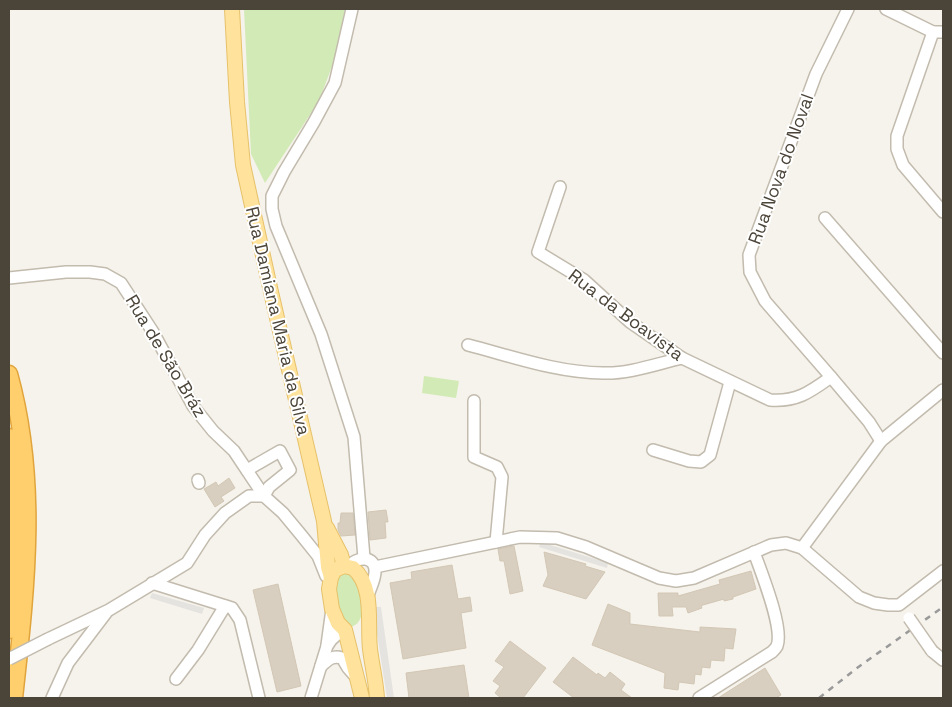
<svg xmlns="http://www.w3.org/2000/svg" width="952" height="707" font-family="'Space Grotesk',sans-serif">
  <rect width="100%" height="100%" fill="#f6f3ec"/>
  <!-- green -->
  <g fill="#d2eab5">
    <polygon points="244,9 345,9 334,61 319,101 265,183 251,154"/>
    <polygon points="424,376 459,381 456,398 422,393"/>
    <path d="M346 573C362 578 371 622 351 627 336 621 327 577 346 573Z"/>
  </g>
  <!-- parking -->
  <g fill="#e5e3e0">
    <polygon points="541,542 608,563 607,568 539,547"/>
    <polygon points="152,593 204,608 202,614 150,598"/>
    <polygon points="375,607 381,607 394,698 387,698 377,634"/>
  </g>
  <!-- building -->
  <g fill="#d8cfc1" stroke="#d3c7b4">
    <polygon points="229,478 235,488 221,497 224,501 215,507 204,489 216,482 218,486"/>
    <polygon points="386,510 388,522 385,522 386,538 370,540 368,512"/>
    <polygon points="341,513 353,513 355,535 341,536 338,530 338,523 340,523"/>
    <polygon points="514,546 523,591 510,594 504,561 500,561 498,549"/>
    <polygon points="544,552 586,564 585,566 605,572 586,599 543,586 548,575"/>
    <polygon points="452,565 458,599 470,597 472,611 461,613 466,648 403,659 390,583 412,579 411,572"/>
    <polygon points="751,571 756,589 733,597 733,599 724,601 724,599 703,605 701,606 702,608 688,613 686,607 672,607 673,616 659,616 658,593 678,593 678,596 720,584 719,580"/>
    <polygon points="278,584 301,686 277,692 253,590"/>
    <polygon points="608,604 630,613 630,624 700,632 700,627 736,629 733,649 725,648 724,661 711,660 710,668 702,667 701,675 695,674 694,684 679,682 678,690 664,688 665,673 592,645"/>
    <polygon points="510,641 546,668 523,698 501,698 495,693 500,686 493,681 504,667 495,661"/>
    <polygon points="573,657 597,675 598,673 605,678 610,672 625,684 621,690 632,698 574,698 553,682"/>
    <polygon points="464,665 469,698 409,698 406,673"/>
    <polygon points="765,668 781,695 776,698 718,698"/>
  </g>
  <g fill="none" stroke-linecap="round" stroke-linejoin="round">
    <!-- minor casing -->
    <g stroke="#c2bbae" stroke-width="14">
      <g id="minor">
        <polyline points="352,9 335,83 314,122 284,172 272,196 272,209 276,226 321,334 354,437 364,558"/>
        <polyline points="848,9 816,74 749,255 750,272 765,301 831,377 869,422 881,441"/>
        <polyline points="886,9 933,32"/>
        <polyline points="943,32 933,32 897,136 897,149 903,165 943,212"/>
        <path d="M560 187 538 252 584 280 630 322 682 358 770 400C797 402 810 392 831 377"/>
        <polyline points="825,218 943,353"/>
        <polyline points="9,278 66,272 90,272 105,274 121,283 153,332 193,406 213,431 234,451 264,496 283,513 302,536 318,556 326,576"/>
        <path d="M468 345C511 356 558 373 603 373 629 374 656 364 682 358"/>
        <polyline points="474,401 474,457 497,467 502,477 496,542"/>
        <polyline points="653,450 689,461 701,462 710,455 730,382"/>
        <polyline points="247,470 280,451 290,470 269,487 264,496"/>
        <polyline points="198,480 199,483"/>
        <polyline points="802,548 881,441 943,390"/>
        <path d="M349 567C356 556 376 555 375 572 375 580 370 588 368 596"/>
        <polyline points="375,567 520,537 557,538 586,547 659,578 676,581 694,578 771,545 786,543 802,548 859,597 874,603 888,605 899,605 943,571"/>
        <polyline points="152,583 232,608 240,620 259,698"/>
        <polyline points="48,639 109,610 187,563 205,535 225,513 249,496 264,496"/>
        <polyline points="327,645 332,609"/>
        <polyline points="932,651 943,660"/>
        <path d="M321 666C328 660 332 655 342 658L348 668 355 676"/>
        <polyline points="176,679 198,650 225,606"/>
        <polyline points="52,698 68,663 106,613"/>
        <polyline points="311,698 327,646 331,640 343,629"/>
        <path d="M699 698 772 652C774 650 776 648 777 646 784 628 761 572 754 552"/>
      </g>
    </g>
    <!-- major casing -->
    <g stroke="#e6c16a" stroke-width="16">
      <g id="major">
        <polyline points="232,9 237,102 243,165 271,292 324,521 328,567 331,577"/>
        <polyline points="327,528 341,555 344,566"/>
        <path d="M362 698 345 630 338 623 332 609 329 589 331 577 335 570 344 566 353 568C375 587 367 623 370 649 372 665 376 682 377 698"/>
      </g>
    </g>
    <!-- highway casing -->
    <g stroke="#e0a43c" stroke-width="19">
      <g id="highway">
        <path d="M9 374C39 482 26 589 14 698"/>
        <path d="M9 437C19 501 15 566 9 630"/>
      </g>
    </g>
    <!-- minor -->
    <use href="#minor" stroke="#fff" stroke-width="11"/>
    <!-- major -->
    <use href="#major" stroke="#ffe39c" stroke-width="14"/>
    <!-- highway -->
    <use href="#highway" stroke="#ffcf6e" stroke-width="16"/>
    <!-- rail -->
    <polyline stroke="#9a9a9a" stroke-width="2.5" stroke-dasharray="6 6" stroke-linecap="butt" points="819,698 857,668 943,607"/>
    <!-- minor-bridge casing -->
    <g stroke="#c2bbae" stroke-width="14" stroke-linecap="butt">
      <g id="minor-bridge">
        <polyline points="909,618 932,651"/>
        <polyline points="9,659 48,639"/>
      </g>
    </g>
    <!-- minor-bridge -->
    <use href="#minor-bridge" stroke="#fff" stroke-width="11"/>
  </g>
  <g text-anchor="middle" stroke-width="4" stroke-linejoin="round" paint-order="stroke">
    <!-- street labels -->
    <g font-size="18" fill="#4b4439" stroke="#fff">
      <text transform="translate(781 169) rotate(-70)" y="6">Rua Nova do Noval</text>
      <text transform="translate(626 315) rotate(37)" y="6">Rua da Boavista</text>
      <text transform="translate(278 321) rotate(77)" y="6">Rua Damiana Maria da Silva</text>
      <text transform="translate(166 356) rotate(59)" y="6">Rua de São Bráz</text>
    </g>
  </g>
  <!-- border -->
  <rect width="952" height="707" fill="none" stroke="#4b4439" stroke-width="20"/>
</svg>
